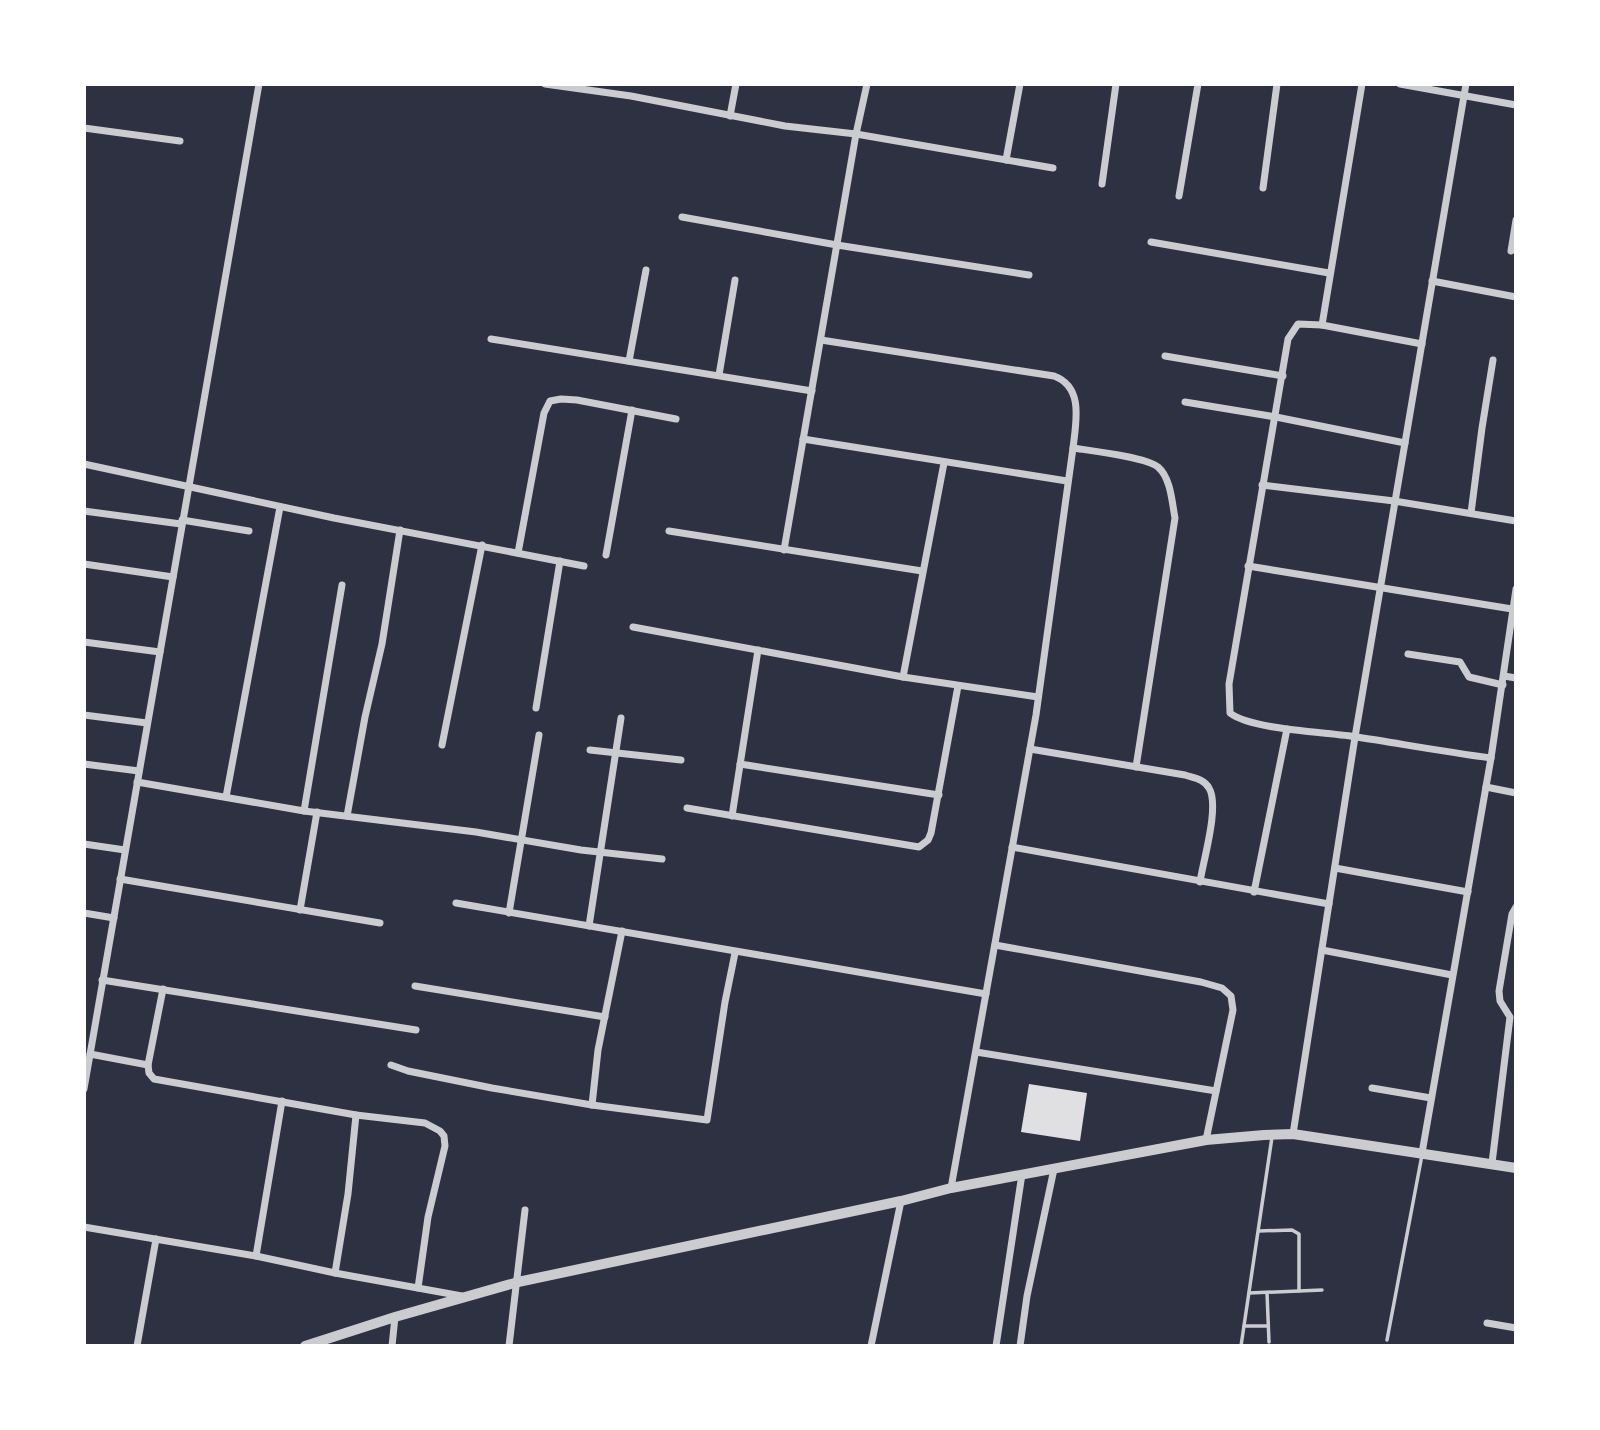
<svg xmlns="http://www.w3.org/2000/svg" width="1600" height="1430" font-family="Georgia,serif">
  <rect width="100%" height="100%" fill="#2d3142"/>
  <!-- building -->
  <polygon fill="#e0e0e3" points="1029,1084 1087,1093 1080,1141 1021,1132"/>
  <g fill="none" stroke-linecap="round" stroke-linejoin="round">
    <!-- service -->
    <g stroke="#caccd0" stroke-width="3.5">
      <polyline points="1259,1231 1292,1230 1299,1234 1299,1291"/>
      <polyline points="1249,1293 1322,1290"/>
      <polyline points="1267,1293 1269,1342"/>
      <polyline points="1244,1326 1268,1326"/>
      <polyline points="1387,1340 1422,1155"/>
      <polyline points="1241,1346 1272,1137"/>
    </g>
    <!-- minor -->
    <g stroke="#caccd0" stroke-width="7">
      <polyline points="545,84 631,96 785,126 856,134 1053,168"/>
      <polyline points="1400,84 1516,105"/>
      <polyline points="730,116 736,84"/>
      <polyline points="84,128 180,141"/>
      <polyline points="1006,160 1020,84"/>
      <polyline points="1102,184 1116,84"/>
      <polyline points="1263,188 1277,84"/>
      <polyline points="1179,196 1198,84"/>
      <polyline points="682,217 837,245 1029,275"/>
      <polyline points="1151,242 1329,273"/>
      <polyline points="1511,251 1516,220"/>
      <polyline points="1432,281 1516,297"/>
      <polyline points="1322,325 1362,84"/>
      <polyline points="491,339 812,391"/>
      <path d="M821 340 1054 376C1084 387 1076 422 1073 448L1036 715 951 1188"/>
      <path d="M1422 344 1322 325 1298 324 1288 339 1229 684 1230 713C1252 730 1327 732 1357 737 1402 744 1446 752 1491 758"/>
      <polyline points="1165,356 1283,376"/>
      <polyline points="629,361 646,270"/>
      <polyline points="719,375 735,280"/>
      <polyline points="1185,402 1276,417 1405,443"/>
      <polyline points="803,439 1067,481"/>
      <path d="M1073 448C1093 451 1145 457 1158 467 1171 478 1172 503 1175 518L1136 767"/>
      <polyline points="84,464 334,518 584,566"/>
      <polyline points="1262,485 1394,501 1516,521"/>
      <polyline points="84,511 181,524"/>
      <polyline points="1471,513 1482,428 1493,360"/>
      <polyline points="182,520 249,531"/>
      <polyline points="669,531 922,571"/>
      <polyline points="784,550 856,134 867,84"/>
      <polyline points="518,553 544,413 550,401 561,399 577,400 676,419"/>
      <polyline points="606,555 632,410"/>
      <polyline points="84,564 173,577"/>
      <polyline points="1248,566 1512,609"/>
      <polyline points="633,627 903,677 1038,697"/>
      <polyline points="84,642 160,652"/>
      <polyline points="1408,654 1460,662 1469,677 1503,685"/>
      <polyline points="1504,676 1516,678"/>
      <polyline points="903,677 944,463"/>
      <polyline points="536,708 560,561"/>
      <polyline points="84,715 147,723"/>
      <polyline points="442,745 482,545"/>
      <path d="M1030 749 1185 775C1194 778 1204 779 1209 788 1220 806 1203 861 1200 882"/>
      <polyline points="590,750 681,760"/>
      <polyline points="84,764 139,771"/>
      <polyline points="740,764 939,795"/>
      <polyline points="137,782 304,811 476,832 581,850 662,859"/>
      <polyline points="1486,787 1516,793"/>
      <polyline points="226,797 280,507"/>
      <polyline points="687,808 919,847 928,840 931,833 958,686"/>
      <polyline points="304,811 342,585"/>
      <polyline points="347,816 365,717 382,644 400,530"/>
      <polyline points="732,816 758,650"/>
      <polyline points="84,844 125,850"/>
      <polyline points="1012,847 1329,904"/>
      <polyline points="1335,868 1468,892"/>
      <polyline points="120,879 380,923"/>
      <polyline points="1254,892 1287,729"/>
      <polyline points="456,903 986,994"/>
      <polyline points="300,910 317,812"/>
      <polyline points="84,913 114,918"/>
      <polyline points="509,913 539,735"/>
      <polyline points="589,926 621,718"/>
      <polyline points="995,945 1201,982 1222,988 1231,996 1233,1010 1206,1140"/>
      <polyline points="1322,950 1452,975"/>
      <polyline points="102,980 416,1030"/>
      <polyline points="415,986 605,1017"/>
      <polyline points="163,989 148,1065 149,1073 154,1079 356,1115 425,1123 440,1131 444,1136 445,1146 428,1217 418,1288"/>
      <polyline points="976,1052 1216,1091"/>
      <polyline points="90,1054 148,1065"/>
      <polyline points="391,1065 408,1071 492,1088 592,1105 707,1120 725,1002 735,953"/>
      <polyline points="1372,1088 1431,1098"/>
      <polyline points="84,1089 259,84"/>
      <polyline points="592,1105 598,1050 622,931"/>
      <polyline points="1293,1134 1355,737 1466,84"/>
      <polyline points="1422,1153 1491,758 1516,589"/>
      <polyline points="1492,1163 1510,1017 1500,1001 1499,991 1512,914 1516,907"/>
      <polyline points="84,1227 256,1256 335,1273 462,1296"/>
      <polyline points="256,1256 282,1101"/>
      <polyline points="335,1273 348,1194 356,1115"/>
      <polyline points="1487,1323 1516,1328"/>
      <polyline points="137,1346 156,1239"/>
      <polyline points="392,1346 395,1317"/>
      <polyline points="509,1346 525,1210"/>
      <polyline points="871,1346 901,1201"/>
      <polyline points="996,1346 1022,1174"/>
      <polyline points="1020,1346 1027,1296 1054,1169"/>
    </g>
    <!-- tertiary -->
    <polyline stroke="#caccd0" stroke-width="10" points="305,1346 395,1317 518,1282 901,1201 951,1188 1206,1140 1264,1135 1293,1134 1516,1168"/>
  </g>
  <!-- border -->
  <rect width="1600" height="1430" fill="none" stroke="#ffffff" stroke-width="172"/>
</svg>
